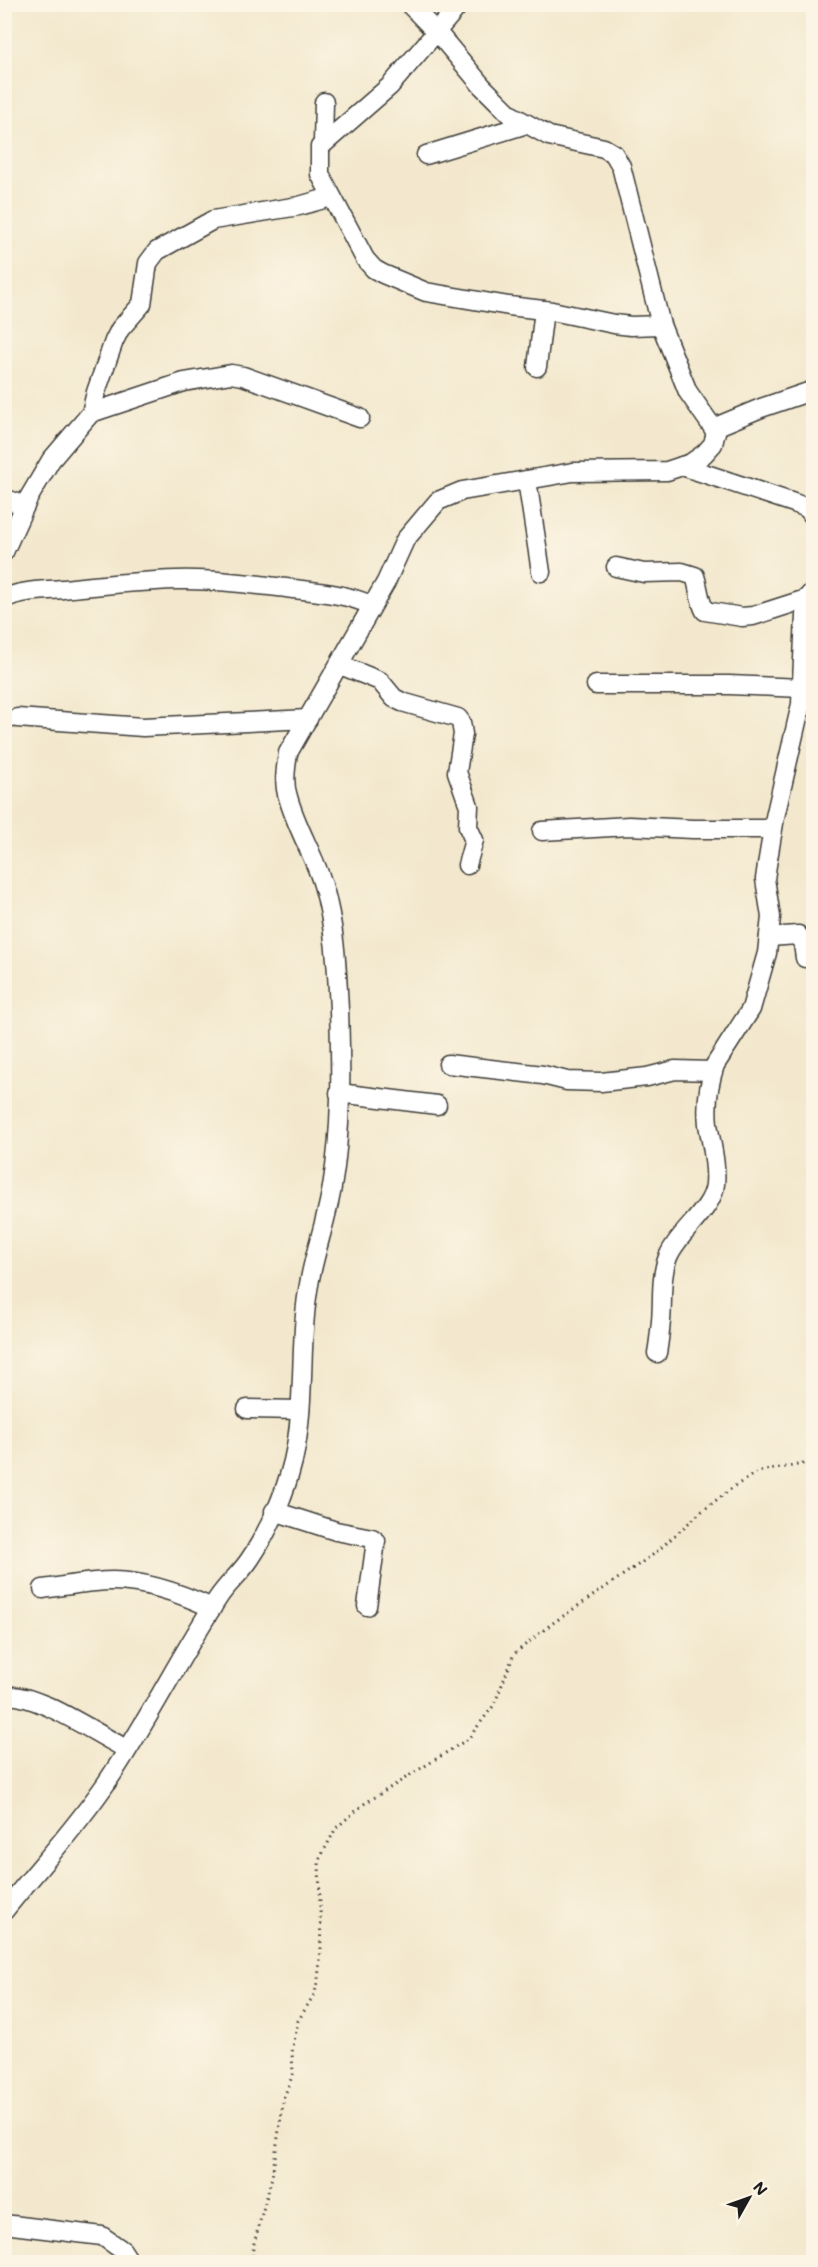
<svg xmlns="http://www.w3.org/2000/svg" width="818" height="2267" font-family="Mali,sans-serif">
  <rect width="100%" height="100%" fill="#fcf5e5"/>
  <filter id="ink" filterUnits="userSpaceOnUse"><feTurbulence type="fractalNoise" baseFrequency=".0167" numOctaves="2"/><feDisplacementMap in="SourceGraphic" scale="12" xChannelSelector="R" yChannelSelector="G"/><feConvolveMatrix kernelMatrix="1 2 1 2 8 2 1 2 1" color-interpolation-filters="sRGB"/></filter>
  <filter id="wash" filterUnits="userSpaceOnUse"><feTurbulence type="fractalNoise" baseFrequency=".008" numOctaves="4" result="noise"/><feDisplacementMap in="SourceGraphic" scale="24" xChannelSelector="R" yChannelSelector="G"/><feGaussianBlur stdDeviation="1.35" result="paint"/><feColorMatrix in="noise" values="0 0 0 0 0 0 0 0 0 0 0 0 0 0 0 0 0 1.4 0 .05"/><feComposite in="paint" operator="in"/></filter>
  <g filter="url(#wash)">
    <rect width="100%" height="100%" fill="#f3e8cd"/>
  </g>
  <g filter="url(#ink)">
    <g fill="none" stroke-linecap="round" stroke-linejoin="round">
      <!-- minor casing -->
      <g stroke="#3c3b37" stroke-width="21">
        <g id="minor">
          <polyline points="460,4 390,86 320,147 320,174 365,259 374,269 383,274 426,292 509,306 552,311 614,324 631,326 661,325"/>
          <polyline points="323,142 324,102"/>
          <polyline points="426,155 527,124"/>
          <polyline points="537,367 544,310"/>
          <polyline points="91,413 184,382 231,374 243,376 360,418"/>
          <polyline points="713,428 761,408 814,390"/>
          <polyline points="682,466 794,503 807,508 814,517"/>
          <polyline points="527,480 541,572"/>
          <polyline points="4,498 25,506"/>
          <polyline points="4,552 28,499 51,460 91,413 96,392 114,341 120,329 142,304 148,263 157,251 213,220 299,206 331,197"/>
          <path d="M616 567 644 573 682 572 695 576C699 588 699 600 705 611L742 617 753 616 806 599"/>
          <path d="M4 599C21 590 44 591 63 589 101 585 138 581 177 580 213 579 250 584 286 588 316 592 344 593 371 605"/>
          <polyline points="340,665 380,681 394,698 402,702 458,718 461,722 463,734 457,772 469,806 468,827 474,840 467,865"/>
          <polyline points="596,685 729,685 802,688"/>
          <polyline points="17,718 143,727 308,719"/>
          <polyline points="542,831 629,826 693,829 772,829"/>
          <polyline points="769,937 798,935 803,944 805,958 814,956"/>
          <polyline points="448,1064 543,1075 567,1081 601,1082 647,1077 675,1070 713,1071"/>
          <polyline points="339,1093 437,1105"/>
          <path d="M657 1353C659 1342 660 1332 661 1321 663 1300 660 1277 668 1257 678 1232 713 1210 715 1184 717 1164 711 1143 708 1124 706 1105 709 1083 715 1065L751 1009 767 953 771 917 765 879 767 865 775 817 801 704 805 615 806 599 814 590"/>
          <polyline points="247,1409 300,1410"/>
          <polyline points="274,1511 336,1531 372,1538 376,1541 367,1606"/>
          <path d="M43 1589C66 1586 90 1581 113 1581 147 1581 182 1594 212 1608"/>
          <path d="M4 1696C36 1691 97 1735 127 1749"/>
          <path d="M4 1911C39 1867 76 1828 107 1782 147 1723 179 1658 218 1598 227 1584 241 1573 250 1559 269 1531 285 1494 293 1461 307 1401 298 1339 310 1279 316 1248 327 1218 332 1187 342 1129 341 1068 339 1010 337 968 335 925 323 885 314 855 296 827 288 797 283 783 286 767 288 753L386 582 405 540 438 501 462 491 573 472 667 471 691 463 704 454 713 444 716 432 688 392 661 325 621 166 614 154 604 148 549 136 511 115 482 86 442 38 409 4"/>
          <polyline points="4,2224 102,2236 122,2250 130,2262"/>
        </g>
      </g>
      <!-- path -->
      <polyline stroke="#3c3b37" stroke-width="3" stroke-dasharray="1.5 4.5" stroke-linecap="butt" points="252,2262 253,2247 272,2177 284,2097 293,2074 292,2052 298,2021 315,1993 318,1978 321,1951 319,1860 336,1828 364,1804 468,1739 494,1705 514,1654 550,1625 654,1554 702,1511 735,1486 757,1472 814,1462"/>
      <!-- minor -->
      <use href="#minor" stroke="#fff" stroke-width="18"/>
    </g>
  </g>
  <!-- margin -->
  <rect width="818" height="2267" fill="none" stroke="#fcf5e5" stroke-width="24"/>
  <!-- north arrow -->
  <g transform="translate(749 2198) rotate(50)" stroke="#fcf5e5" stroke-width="4.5" paint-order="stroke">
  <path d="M0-4.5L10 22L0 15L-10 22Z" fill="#1c1c1c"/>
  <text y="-9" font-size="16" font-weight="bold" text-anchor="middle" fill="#1c1c1c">N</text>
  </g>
</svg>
